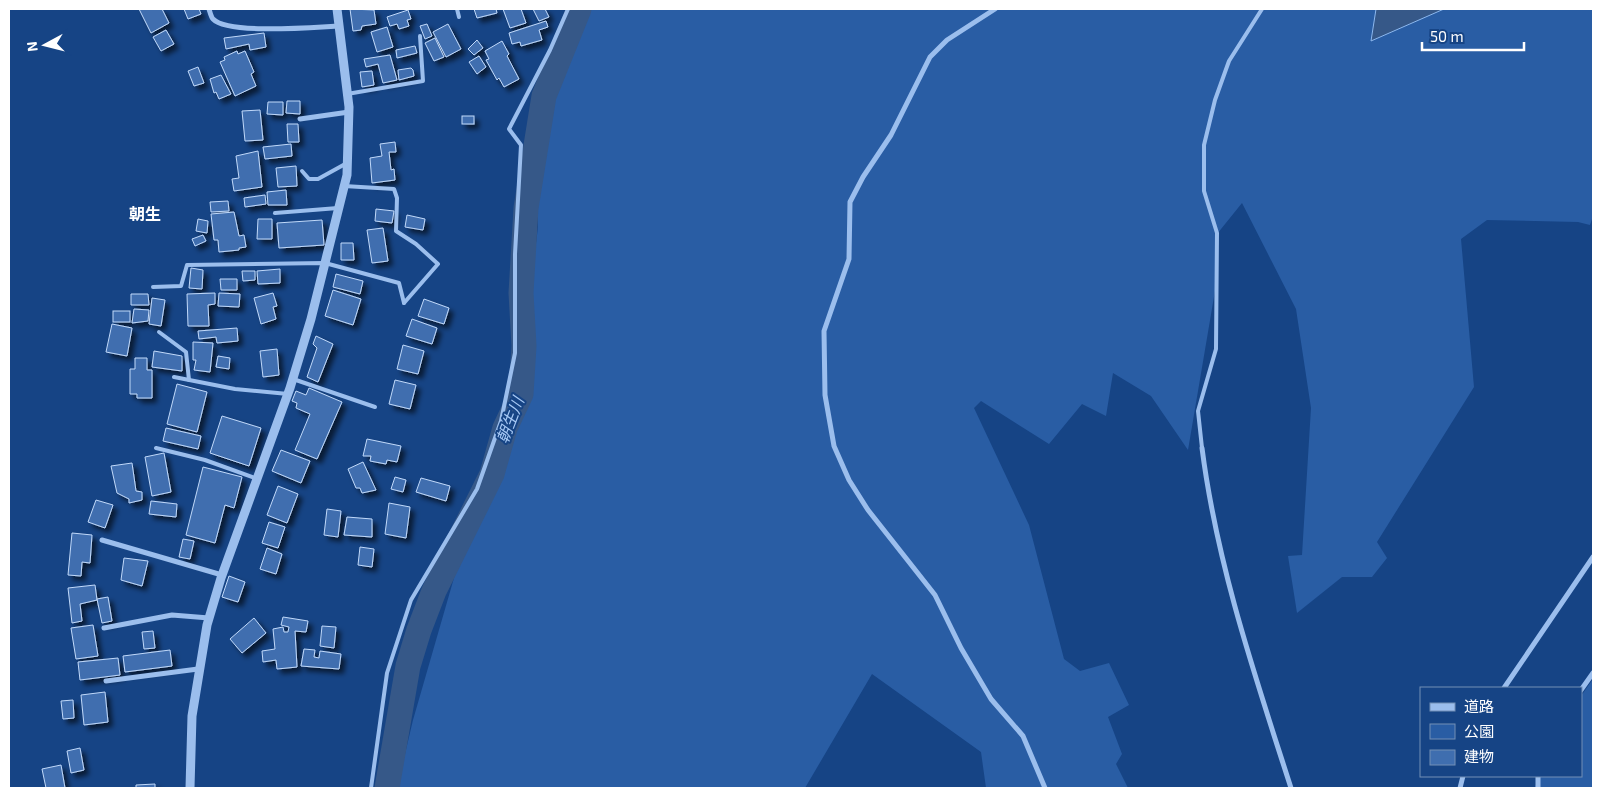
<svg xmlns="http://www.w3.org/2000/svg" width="1602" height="797" font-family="'Exo 2','Noto Sans JP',sans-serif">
  <defs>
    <filter id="shadow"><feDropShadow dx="4.5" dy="4.5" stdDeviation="2.5" flood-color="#0009"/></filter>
  </defs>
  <rect width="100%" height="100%" fill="#164485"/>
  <!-- green -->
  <g fill="#295da4">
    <polygon points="581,9 1376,9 1371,41 1444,9 1593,9 1593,216 1590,225 1578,222 1487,220 1461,239 1474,387 1377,542 1387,558 1372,577 1342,577 1297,613 1288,556 1302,555 1311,408 1296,309 1242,203 1217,234 1217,279 1188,450 1151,396 1113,373 1106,416 1082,404 1049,444 981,401 974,408 1029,525 1064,659 1080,671 1109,663 1129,705 1108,717 1122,754 1116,764 1128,788 986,788 981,752 872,674 805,788 397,788 413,720 471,519 492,474 521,366 538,227 536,126 579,31"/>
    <polygon points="1593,679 1593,788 1535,788 1538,776 1581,776 1581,696"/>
  </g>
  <!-- water -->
  <polygon fill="#365888" stroke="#8db9f0" points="1376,9 1444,9 1371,41"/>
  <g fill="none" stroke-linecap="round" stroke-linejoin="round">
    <!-- river -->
    <polyline stroke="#365888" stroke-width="25" points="387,788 408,666 419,630 434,591 492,474 505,428 521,394 524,346 521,293 526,208 544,96 579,9"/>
  </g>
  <!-- building -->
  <g fill="#3f6eaf" stroke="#c1d9fa" filter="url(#shadow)">
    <polygon points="139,9 162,9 169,23 151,33"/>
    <polygon points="184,9 199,9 201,14 188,19"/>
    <polygon points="350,9 374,10 376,24 362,26 361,30 353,31"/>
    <polygon points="474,9 496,9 497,13 477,18"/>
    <polygon points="503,9 521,9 526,23 510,28"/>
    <polygon points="533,9 545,9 549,17 539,21"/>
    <polygon points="408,10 411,19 407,20 409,26 399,29 397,24 390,26 387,17"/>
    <polygon points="546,21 548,27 539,30 542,40 521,46 520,42 512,44 509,33"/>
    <polygon points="427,24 432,36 425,39 420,26"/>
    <polygon points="448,24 461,49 446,57 433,32"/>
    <polygon points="387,27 393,47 377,52 371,32"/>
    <polygon points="166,30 174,44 161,51 153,37"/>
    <polygon points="264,33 266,47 250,50 249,44 226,49 224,38"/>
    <polygon points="435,38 444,57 434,61 425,43"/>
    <polygon points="477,40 483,48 474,55 468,49"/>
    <polygon points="502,41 509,54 507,56 519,79 504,87 499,78 497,80 486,60 489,59 485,51"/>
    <polygon points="415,46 417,53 397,58 396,50"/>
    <polygon points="237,51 238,54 245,51 254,72 251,74 256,86 235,96 220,62 225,60 224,57"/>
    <polygon points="390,55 397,80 383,83 378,64 366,67 364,59"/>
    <polygon points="479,56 486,67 477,74 469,62"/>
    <polygon points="198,67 204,83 194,86 188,71"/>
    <polygon points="411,68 413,70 414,76 399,80 398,70"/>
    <polygon points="372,71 374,85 362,87 360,72"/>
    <polygon points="221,75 231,94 219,99 216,92 214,93 210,79"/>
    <polygon points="287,101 300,101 300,114 286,113"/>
    <polygon points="268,102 283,102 283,115 267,114"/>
    <polygon points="260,110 263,140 245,141 242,111"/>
    <rect x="462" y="116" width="12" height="8"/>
    <polygon points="287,124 298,124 299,142 288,142"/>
    <polygon points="395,142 396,152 389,152 391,170 394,169 395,180 372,183 370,158 382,156 380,144"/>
    <polygon points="291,144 292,156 265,159 263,147"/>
    <polygon points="258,151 262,187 234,191 232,179 239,178 236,156"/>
    <polygon points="296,166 297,186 278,187 276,168"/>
    <polygon points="286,190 287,205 268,205 267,192"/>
    <polygon points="265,195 266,204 245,207 244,198"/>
    <polygon points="228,201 229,211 211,212 210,202"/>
    <polygon points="376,209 394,211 392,223 375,221"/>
    <polygon points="234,212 239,236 244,235 246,247 239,248 239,250 219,252 218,240 214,240 211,214"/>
    <polygon points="407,215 425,219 423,230 405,227"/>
    <polygon points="198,219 208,221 207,233 196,231"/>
    <polygon points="258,219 272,219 272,239 257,239"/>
    <polygon points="322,220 324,245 279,248 277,223"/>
    <polygon points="383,228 388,261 372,263 367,230"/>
    <polygon points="203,235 206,241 195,246 192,239"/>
    <polygon points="341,243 353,243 354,260 341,260"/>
    <polygon points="191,268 203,270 202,289 189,288"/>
    <polygon points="280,269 280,283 258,284 257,271"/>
    <polygon points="242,271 255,271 255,280 243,281"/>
    <polygon points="336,274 363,281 360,294 333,287"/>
    <polygon points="220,279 237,279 237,290 221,290"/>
    <polygon points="333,290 361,299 353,325 325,316"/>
    <polygon points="215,293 215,304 208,305 209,326 188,326 187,294"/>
    <polygon points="219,293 240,294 239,307 218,306"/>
    <polygon points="273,293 277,306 273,307 276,319 261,324 254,298"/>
    <polygon points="131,294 148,294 149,305 131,305"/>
    <polygon points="152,298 165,300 161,326 149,324"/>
    <polygon points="424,299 449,308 444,324 418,316"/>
    <polygon points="134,309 149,310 148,321 132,323"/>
    <rect x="113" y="311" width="17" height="11"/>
    <polygon points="412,319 437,328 432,344 406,336"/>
    <polygon points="112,324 132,328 127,356 106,352"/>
    <polygon points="237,328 238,341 217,343 216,337 199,339 198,331"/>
    <polygon points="316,336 333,344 318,382 307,377 317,348 313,344"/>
    <polygon points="193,342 213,343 210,372 194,370 196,360 193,360"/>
    <polygon points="403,345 424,351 418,374 397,369"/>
    <polygon points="277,349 279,375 263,377 260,351"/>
    <polygon points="154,351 182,356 182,371 152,367"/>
    <polygon points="218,356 230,358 229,369 216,367"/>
    <polygon points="135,358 147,358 147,370 152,370 152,398 137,398 137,394 130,394 130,369 135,369"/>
    <polygon points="395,380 416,385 410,409 389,404"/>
    <polygon points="177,384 207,392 197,432 167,424"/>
    <polygon points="309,388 342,402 317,459 295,450 310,414 296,408 297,403 292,401 296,391 306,395"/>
    <polygon points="222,416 261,428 249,466 210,453"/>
    <polygon points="166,428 201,436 198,449 163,441"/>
    <polygon points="367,439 401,446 397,462 387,460 386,464 370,461 371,456 363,456"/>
    <polygon points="281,450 310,461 301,483 272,471"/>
    <polygon points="164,453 171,492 152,496 145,457"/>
    <polygon points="363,462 376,490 362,493 360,488 356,488 348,469"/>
    <polygon points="132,463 136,491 142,492 142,500 129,503 129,499 117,493 111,466"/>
    <polygon points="203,467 242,477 234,508 225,505 215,543 186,535"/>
    <polygon points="395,477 406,480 403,492 391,489"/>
    <polygon points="421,478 450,486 446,501 416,492"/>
    <polygon points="278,486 298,494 287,523 267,515"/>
    <polygon points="96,500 113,505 105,528 88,522"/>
    <polygon points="151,501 177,504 176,517 149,514"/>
    <polygon points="389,503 410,507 406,538 385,534"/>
    <polygon points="327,509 341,511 338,537 324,535"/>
    <polygon points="347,517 372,519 372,537 344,535"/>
    <polygon points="269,522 285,527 278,548 262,543"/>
    <polygon points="72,533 92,535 90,563 82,562 81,576 68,575"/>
    <polygon points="183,539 194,541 190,559 179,557"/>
    <polygon points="360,547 374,549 372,567 358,565"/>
    <polygon points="267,548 282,554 276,574 260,569"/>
    <polygon points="124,558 148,561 142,586 121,580"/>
    <polygon points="229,576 245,582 238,602 222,597"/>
    <polygon points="95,585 97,600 80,604 82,621 72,623 68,588"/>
    <polygon points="108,597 112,621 102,623 97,599"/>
    <polygon points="283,617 308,621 306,632 295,631 297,667 277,669 276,660 263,662 262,651 275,649 273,629 283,627 284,632 288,632 289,627 281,625"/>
    <polygon points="254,618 266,633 242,653 230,639"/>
    <polygon points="93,625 98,656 76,659 71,628"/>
    <polygon points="322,626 336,627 334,648 320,646"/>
    <polygon points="153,631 155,648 144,649 142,632"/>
    <polygon points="304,649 315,650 314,657 319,658 320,651 341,654 339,669 301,666"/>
    <polygon points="170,650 172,666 125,672 123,656"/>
    <polygon points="118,658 120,675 80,680 78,662"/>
    <polygon points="105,692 108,722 84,725 81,695"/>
    <polygon points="73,700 74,718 63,719 61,701"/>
    <polygon points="80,748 84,770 71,773 67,751"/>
    <polygon points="61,765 65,788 46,788 42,769"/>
    <polygon points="155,784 155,788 136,788 136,785"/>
  </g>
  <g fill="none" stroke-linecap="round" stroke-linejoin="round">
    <!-- service -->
    <g stroke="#9bbeed" stroke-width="4">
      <polyline points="457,9 459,17"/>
      <polyline points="347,94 423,81 420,36"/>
      <polyline points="302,171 309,179 318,179 347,163"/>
      <polyline points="344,186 394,189 397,198 396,231 416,244 438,264 404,303"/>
      <polyline points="275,213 338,208"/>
      <polyline points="153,287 181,286 187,265 325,263 399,283 404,303"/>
      <polyline points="159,332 186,352 189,380"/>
      <polyline points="174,377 235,389 288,394"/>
      <polyline points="293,379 375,407"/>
      <polyline points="156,448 205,460 258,479"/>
      <polyline points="1202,448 1198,411 1216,349 1217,233 1204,191 1204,145 1215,100 1229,61 1262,9"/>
      <polyline points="371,788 387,673 411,600 477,489 501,421 515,353 515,254 521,145 509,129 550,50 568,9"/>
    </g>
    <!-- minor -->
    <g stroke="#9bbeed" stroke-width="5">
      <path d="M209 9C210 12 211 17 213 19 228 35 316 27 339 26"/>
      <polyline points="995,9 947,40 930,57 891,135 863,177 850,202 849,259 824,331 825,395 834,446 849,480 868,510 935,595 961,648 991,699 1023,736 1045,788"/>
      <polyline points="300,119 349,112"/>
      <path d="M1202 448C1217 565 1255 676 1291 788"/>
      <polyline points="102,540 222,575"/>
      <polyline points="104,628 172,615 209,618"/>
      <polyline points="106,681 198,669"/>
      <polyline points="1504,688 1593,557"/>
      <polyline points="1581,690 1593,673"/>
      <polyline points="1460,788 1463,776"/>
      <polyline points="1538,788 1538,776"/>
    </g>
    <!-- tertiary -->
    <polyline stroke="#9bbeed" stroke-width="9" points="190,788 192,716 207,625 221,578 290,388 311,319 347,175 349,107 337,9"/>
  </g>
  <g text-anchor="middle" stroke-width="4" stroke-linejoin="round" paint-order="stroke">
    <!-- neighbourhood labels -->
    <g font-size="16" font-weight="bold" fill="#fff" stroke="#164485">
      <text x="145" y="220">朝生</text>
    </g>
    <!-- water labels -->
    <g font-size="16" font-style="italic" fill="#a7c9f5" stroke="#164485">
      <text transform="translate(510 420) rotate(-69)" y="6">朝生川</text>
    </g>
  </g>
  <!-- border -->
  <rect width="1602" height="797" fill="none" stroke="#ffffff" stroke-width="20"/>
  <!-- legend -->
  <rect x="1420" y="687" width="162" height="90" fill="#164485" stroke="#738fb6"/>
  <rect x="1430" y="703" width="25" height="8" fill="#9bbeed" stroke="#738fb6"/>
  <text x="1464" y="712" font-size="15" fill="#ffffff">道路</text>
  <rect x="1430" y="724" width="25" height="15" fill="#295da4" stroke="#738fb6"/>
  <text x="1464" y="737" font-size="15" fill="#ffffff">公園</text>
  <rect x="1430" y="750" width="25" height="15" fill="#3f6eaf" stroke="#738fb6"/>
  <text x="1464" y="762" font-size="15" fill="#ffffff">建物</text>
  <!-- north arrow -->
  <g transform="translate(45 45) rotate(263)" stroke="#164485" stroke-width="4" paint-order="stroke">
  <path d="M0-4L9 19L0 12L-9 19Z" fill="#ffffff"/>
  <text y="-8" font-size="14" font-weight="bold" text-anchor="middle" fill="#ffffff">N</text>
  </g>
  <!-- scale -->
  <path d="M1422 42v8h102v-8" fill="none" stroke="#ffffff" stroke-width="2.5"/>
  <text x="1430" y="42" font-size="15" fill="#ffffff" stroke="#164485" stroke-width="4" paint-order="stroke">50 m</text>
</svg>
